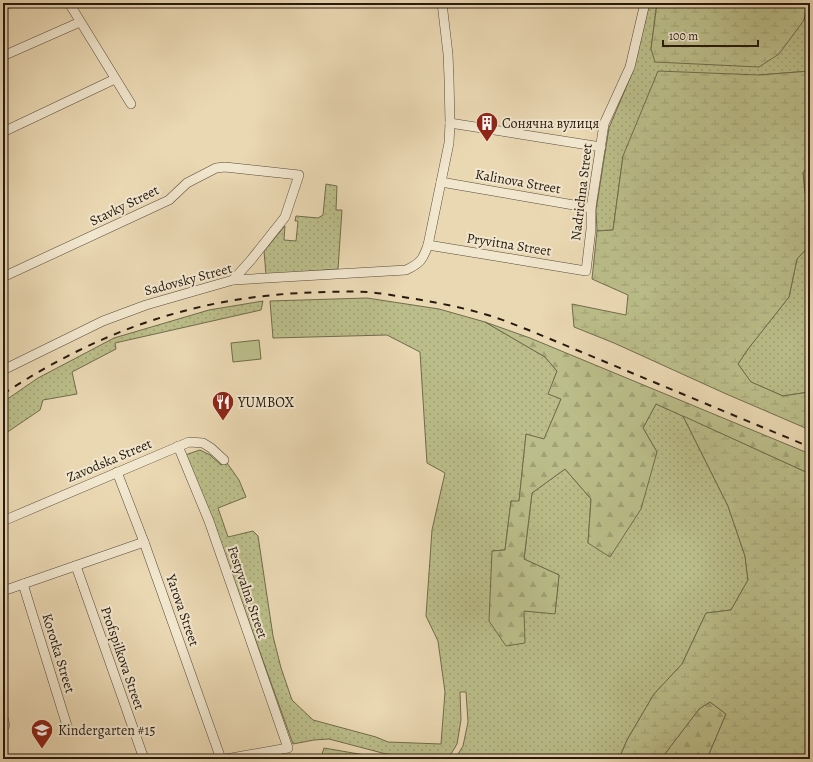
<svg xmlns="http://www.w3.org/2000/svg" width="813" height="762" font-family="Alegreya,serif">
  <defs>
    <pattern id="green-dots" width="8" height="8" patternUnits="userSpaceOnUse"><rect width="8" height="8" fill="#bbbe8a"/><path d="M2 2h.1M6 6h.1" fill="none" stroke="#a1a376" stroke-width="1.8" stroke-linecap="round"/></pattern>
    <pattern id="forest-firs" width="22" height="20" patternUnits="userSpaceOnUse"><rect width="22" height="20" fill="#bbbe8a"/><path d="M5 1l3.5 6h-7zM16 11l3.5 6h-7z" fill="#a1a376"/></pattern>
    <pattern id="wetland-marsh" width="20" height="14" patternUnits="userSpaceOnUse"><rect width="20" height="14" fill="#bbbe8a"/><path d="M1 5h8M5 5V1M11 12h8M15 12V8" fill="none" stroke="#a1a376"/></pattern>
  </defs>
  <rect width="100%" height="100%" fill="#ead8b3"/>
  <filter id="stains"><feTurbulence type="fractalNoise" baseFrequency=".005" numOctaves="4"/><feColorMatrix values="0 0 0 0 .2 0 0 0 0 .09 0 0 0 0 .02 0 0 0 .5 -.17"/></filter>
  <radialGradient id="worn" r=".72"><stop offset=".6" stop-color="#630" stop-opacity="0"/><stop offset="1" stop-color="#630" stop-opacity=".3"/></radialGradient>
  <!-- green -->
  <g fill="url(#green-dots)" stroke="#706c4c">
    <polygon points="649,3 657,3 651,49 804,20 807,3 810,3 810,71 759,75 623,156 613,230 597,231 596,210 609,128 633,71"/>
    <polygon points="810,163 810,195 805,194 803,173"/>
    <polygon points="326,184 337,186 336,210 342,210 338,269 266,275 264,251 285,226 284,240 296,241 298,221 295,221 296,216 318,218 323,215"/>
    <polygon points="810,245 810,391 809,392 783,396 751,382 738,364 748,349 789,297 797,259"/>
    <polygon points="367,298 439,309 485,322 545,357 557,371 549,394 561,399 544,440 526,434 519,502 511,501 505,550 492,551 524,611 555,613 559,575 524,559 532,493 565,469 591,499 588,543 657,452 643,428 656,404 683,416 728,506 745,556 748,580 731,610 706,613 682,664 654,694 627,740 619,759 455,759 463,746 468,722 466,692 460,692 461,720 457,744 448,759 386,754 329,739 314,740 293,744 212,519 185,455 200,450 210,455 221,465 227,463 239,480 246,497 218,508 228,537 253,531 258,536 273,636 281,668 292,700 313,720 376,737 388,742 441,744 445,692 438,641 426,616 432,530 445,473 427,463 420,352 387,335 273,338 270,301"/>
    <polygon points="263,301 261,310 115,343 116,349 72,372 77,394 43,400 40,410 3,435 3,402 38,378 114,338 209,310"/>
    <polygon points="324,748 388,759 313,759 313,756 321,757"/>
  </g>
  <!-- forest -->
  <g fill="url(#forest-firs)" stroke="#706c4c">
    <polygon points="485,322 530,338 810,454 810,474 656,404 643,428 657,452 641,509 610,557 588,543 591,499 565,469 532,493 524,559 559,575 555,614 524,611 525,643 506,646 489,621 492,551 505,550 511,501 519,501 526,434 544,439 561,399 548,394 557,371 545,357"/>
    <polygon points="710,702 726,714 707,759 661,759 699,709"/>
  </g>
  <!-- wetland -->
  <g fill="url(#wetland-marsh)" stroke="#706c4c">
    <polygon points="657,3 807,3 804,20 779,54 759,67 655,62 651,49"/>
    <polygon points="658,71 759,75 810,71 810,163 803,173 805,194 810,195 810,245 797,259 789,297 748,349 738,364 751,382 783,396 809,392 810,391 810,430 724,393 614,343 574,327 572,304 626,315 628,295 592,279 597,231 613,230 623,156"/>
    <polygon points="683,416 810,474 810,753 792,759 782,759 751,755 742,759 707,759 726,714 710,702 699,709 661,759 619,759 627,740 654,694 682,664 706,613 731,610 748,580 745,556 728,506"/>
  </g>
  <!-- pitch -->
  <polygon fill="#bbbe8a" stroke="#706c4c" points="259,340 261,359 233,362 231,343"/>
  <g fill="none" stroke-linecap="round" stroke-linejoin="round">
    <!-- minor casing -->
    <g stroke="#574a38" stroke-width="10">
      <g id="minor">
        <polyline points="69,3 131,104"/>
        <polyline points="3,6 10,3"/>
        <polyline points="3,56 80,22"/>
        <polyline points="450,123 601,147"/>
        <polyline points="3,132 115,79"/>
        <polyline points="441,182 591,208"/>
        <polyline points="428,245 586,271 591,229 591,208 604,124 630,67 645,3"/>
        <polyline points="3,277 169,200 187,183 216,168 225,167 299,175 285,217 251,260 233,280"/>
        <path d="M3 370 103 321 146 305 233 280 406 270C421 263 423 259 428 245L449 143 450 123 449 78 448 54 442 3"/>
        <polyline points="178,446 209,521 288,748 226,759"/>
        <polyline points="117,472 144,542 221,759"/>
        <polyline points="3,521 189,442 203,443 211,448 224,460"/>
        <polyline points="76,566 144,759"/>
        <polyline points="23,584 68,729"/>
        <polyline points="3,591 144,542"/>
        <polyline points="3,718 5,725"/>
      </g>
    </g>
    <!-- minor -->
    <use href="#minor" stroke="#f1e6ce" stroke-width="9"/>
    <!-- rail -->
    <path stroke="#261a0f" stroke-width="2" stroke-dasharray="7 7" stroke-linecap="butt" d="M3 394C96 333 189 299 300 293 322 292 345 291 367 292 379 293 391 295 403 297 435 302 467 308 497 318 509 322 520 327 531 331L810 447"/>
  </g>
  <!-- icons -->
  <defs>
    <g id="building-pin" transform="scale(1.15)"><path d="M0 17L-7.5 6A9.5 9.5 0 1 1 7.5 6Z" fill="#8f2418" stroke="#f1e6ce"/><path d="M-4-6H4V6H1V3H-1V6H-4ZM-2.5-4.3h1.7v1.8h-1.7ZM.8-4.3h1.7v1.8H.8ZM-2.5-1h1.7V.8h-1.7ZM.8-1h1.7V.8H.8Z" fill="#fff"/></g>
    <g id="restaurant-pin" transform="scale(1.15)"><path d="M0 17L-7.5 6A9.5 9.5 0 1 1 7.5 6Z" fill="#8f2418" stroke="#f1e6ce"/><path d="M-5-6h1v4h1v-4h1v4h1v-4h1v5L-1.5 .5V6h-2V.5L-5-1ZM5-6V6H3V1.5H1.5Q1.5-4 5-6Z" fill="#fff"/></g>
    <g id="school-pin" transform="scale(1.15)"><path d="M0 17L-7.5 6A9.5 9.5 0 1 1 7.5 6Z" fill="#8f2418" stroke="#f1e6ce"/><path d="M0-5L7-2L0 1L-7-2ZM-4 1L0 2.5L4 1V4Q0 6-4 4Z" fill="#fff"/></g>
  </defs>
  <g fill-rule="evenodd">
    <use href="#building-pin" x="487" y="123"/>
    <use href="#restaurant-pin" x="223" y="402"/>
    <use href="#school-pin" x="42" y="730"/>
  </g>
  <g text-anchor="middle" stroke-width="4" stroke-linejoin="round" paint-order="stroke">
    <!-- poi labels -->
    <g font-size="14" fill="#261a0f" stroke="#f1e6ce" text-anchor="start">
      <text x="502" y="128">Сонячна вулиця</text>
      <text x="238" y="407">YUMBOX</text>
      <text x="58" y="735">Kindergarten #15</text>
    </g>
    <!-- street labels -->
    <g font-size="14" fill="#261a0f" stroke="#f1e6ce">
      <text transform="translate(518 181) rotate(10)" y="5">Kalinova Street</text>
      <text transform="translate(581 192) rotate(-83)" y="5">Nadrichna Street</text>
      <text transform="translate(124 205) rotate(-26)" y="5">Stavky Street</text>
      <text transform="translate(509 244) rotate(9)" y="5">Pryvitna Street</text>
      <text transform="translate(188 279) rotate(-15)" y="5">Sadovsky Street</text>
      <text transform="translate(109 460) rotate(-23)" y="5">Zavodska Street</text>
      <text transform="translate(248 592) rotate(71)" y="5">Festyvalna Street</text>
      <text transform="translate(183 610) rotate(71)" y="5">Yarova Street</text>
      <text transform="translate(59 653) rotate(73)" y="5">Korotka Street</text>
      <text transform="translate(123 658) rotate(71)" y="5">Profspilkova Street</text>
    </g>
  </g>
  <!-- margin -->
  <rect width="813" height="762" fill="none" stroke="#ead8b3" stroke-width="16"/>
  <rect x="4" y="4" width="805" height="754" fill="none" stroke="#261a0f" stroke-width="2"/>
  <rect x="8" y="8" width="797" height="746" fill="none" stroke="#261a0f"/>
  <!-- scale -->
  <path d="M663 40v6h95v-6" fill="none" stroke="#261a0f" stroke-width="2"/>
  <text x="669" y="40" font-size="12" fill="#261a0f" stroke="#f1e6ce" stroke-width="3" paint-order="stroke">100 m</text>
  <rect width="100%" height="100%" filter="url(#stains)"/>
  <rect width="100%" height="100%" fill="url(#worn)"/>
</svg>
